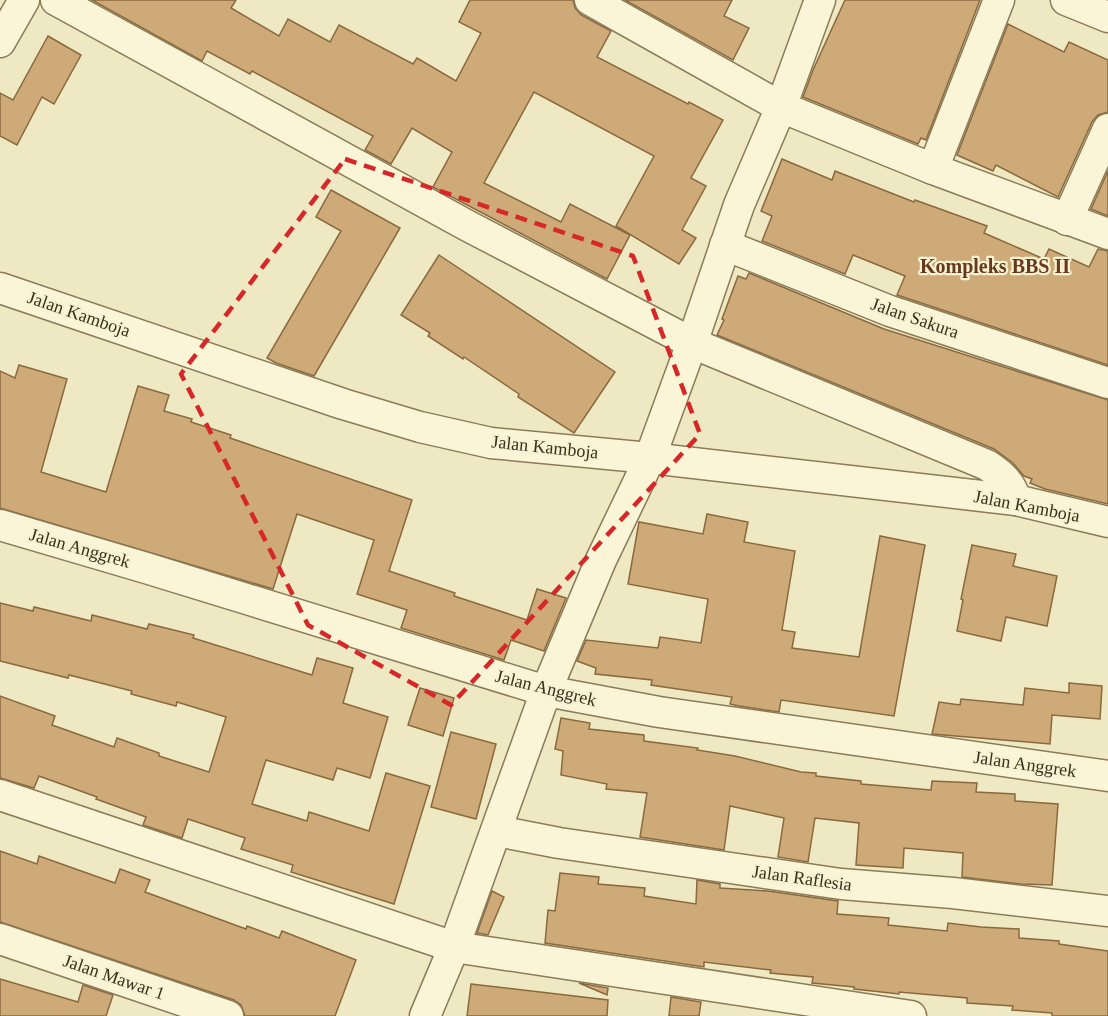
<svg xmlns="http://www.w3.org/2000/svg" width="1108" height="1016" font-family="'Times New Roman',serif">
  <rect width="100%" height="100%" fill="#efe9c3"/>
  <!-- building -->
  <g fill="#ceaa78" stroke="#8a693e" stroke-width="1.5">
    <polygon points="92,0 236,0 231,8 279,36 288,19 330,42 339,25 413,64 417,58 456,81 481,33 459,22 470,0 573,0 575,8 581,15 611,31 597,57 688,104 689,102 723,120 691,178 706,186 682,230 696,238 679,264 616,226 654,156 534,92 484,183 561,222 570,204 630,235 607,279 433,187 452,152 412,128 391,164 365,150 373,136 252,71 250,74 207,51 202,61"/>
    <polygon points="625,0 732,0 724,16 749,28 733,60"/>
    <polygon points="845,0 980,0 926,140 921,138 918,144 803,97 813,70"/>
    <polygon points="1008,24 1064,52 1069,42 1108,60 1108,112 1098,115 1092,122 1058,197 996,165 993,171 957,155"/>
    <polygon points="48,36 81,55 54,104 42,97 17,145 0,136 0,93 13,100"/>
    <polygon points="782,159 832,180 835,171 914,202 915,200 987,226 984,233 1044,259 1049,249 1089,267 1098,249 1108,251 1108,365 897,295 905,276 853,255 845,274 762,241 772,216 761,211"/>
    <polygon points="1108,171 1108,216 1091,209"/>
    <polygon points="331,190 400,228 314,376 276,363 267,358 341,231 316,217"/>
    <polygon points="439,255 615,372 574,433 518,397 519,394 464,357 463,359 428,336 430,333 401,315"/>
    <polygon points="749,273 884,329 1108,400 1108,504 1045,489 1030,483 1032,479 1024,476 1013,463 994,449 717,335 724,320 722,319 738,276 746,279"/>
    <polygon points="19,365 67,379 41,472 106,492 138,386 169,395 164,411 192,419 191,422 231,435 230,438 412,500 389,571 455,593 454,596 527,620 537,589 566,598 544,651 511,640 504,660 401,628 407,610 357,594 374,540 297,514 273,589 0,508 0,371 15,378"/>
    <polygon points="707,514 748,522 744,542 795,551 782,630 795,632 792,648 859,657 880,536 925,545 894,716 781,700 779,712 739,706 730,704 732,697 651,685 652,680 595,674 596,668 577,661 586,640 658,648 660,637 701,643 708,599 628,584 639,522 703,534"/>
    <polygon points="972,545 1016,554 1013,566 1057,576 1047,626 1006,617 1001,641 957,631 963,600 961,599"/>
    <polygon points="0,603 33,611 34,607 91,621 92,615 147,629 149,624 194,635 193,638 312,675 317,658 353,668 343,703 388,717 370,778 337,768 333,780 266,760 252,804 307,821 309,812 369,831 386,773 430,786 394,904 291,872 293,865 241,849 245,838 188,819 182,838 143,825 146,817 96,799 97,797 39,776 34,788 0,778 0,696 55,716 52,725 114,747 117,738 159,753 159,756 209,772 226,717 177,702 176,706 131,694 132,691 69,675 68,678 0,661"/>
    <polygon points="1069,683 1102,686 1100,719 1052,715 1050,744 932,734 939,702 960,705 961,699 1023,705 1025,688 1069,693"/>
    <polygon points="420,688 454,698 443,736 408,725"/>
    <polygon points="561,718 590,723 589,729 644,735 644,741 698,748 697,750 735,756 801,772 816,773 816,776 861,781 861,784 931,790 932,781 977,783 976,792 1015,794 1015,801 1058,804 1052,885 1021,884 962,877 963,853 904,848 903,868 856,865 859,823 815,818 808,862 778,857 784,818 730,806 724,850 640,837 647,793 606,789 607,784 561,775 563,751 555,749"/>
    <polygon points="451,732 496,744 476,819 431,807"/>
    <polygon points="0,851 37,864 39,856 115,883 120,869 150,880 145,892 246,929 247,926 279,938 282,931 356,960 335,1016 245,1016 241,1005 234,1000 0,922"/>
    <polygon points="560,873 599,877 598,884 645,888 644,896 696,904 697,880 720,884 720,888 768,891 838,901 837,914 889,918 888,925 947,931 948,923 981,927 1019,929 1019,938 1059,941 1059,944 1108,951 1108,1016 1052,1016 1052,1013 1012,1010 1013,1006 967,1003 967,998 899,992 899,994 854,989 854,987 812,983 813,977 770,973 771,970 704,962 704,967 545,943 548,910 555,911"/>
    <polygon points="492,891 504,897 488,935 477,933"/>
    <polygon points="0,979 78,1002 83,985 113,995 106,1016 0,1016"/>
    <polygon points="579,983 608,988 607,995"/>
    <polygon points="471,984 608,1000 607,1016 467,1016"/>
    <polygon points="671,997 701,1002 699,1016 669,1016"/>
  </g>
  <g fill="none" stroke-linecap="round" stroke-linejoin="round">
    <!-- street casing -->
    <g stroke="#8a7b59" stroke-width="33">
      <g id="street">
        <path d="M56 0 468 226 692 343 987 465C1002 475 1011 483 1016 500"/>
        <polyline points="590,0 781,107 933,169 1108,234"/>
        <polyline points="1066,0 1108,17"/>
        <polyline points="0,42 24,0"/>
        <polyline points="933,169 999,0"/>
        <polyline points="1067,220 1108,129"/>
        <polyline points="725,245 890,311 1108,383"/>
        <polyline points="0,288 343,404 420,427 491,443 650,458 1016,500 1108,522"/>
        <polyline points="0,525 146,568 546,691 659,712 1108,776"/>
        <polyline points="0,795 454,947 911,1016"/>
        <polyline points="497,831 559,843 841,884 953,893 1108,911"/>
        <polyline points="0,939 228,1016"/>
        <polyline points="425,1016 454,947 546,691 601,560 650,458 692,343 739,205 781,107 820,0"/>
      </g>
    </g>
    <!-- street -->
    <use href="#street" stroke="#faf5d6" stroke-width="30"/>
  </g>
  <!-- marked area -->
  <path fill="none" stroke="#d62828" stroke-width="4.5" stroke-dasharray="12 8" stroke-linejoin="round" d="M345 159 633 256 700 434 451 705 308 625 181 374Z"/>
  <g text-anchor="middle" stroke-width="4.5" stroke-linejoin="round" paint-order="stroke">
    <!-- street labels -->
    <g font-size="18" fill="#39301e" stroke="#f6f2d2">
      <text transform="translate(79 314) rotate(19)" y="6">Jalan Kamboja</text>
      <text transform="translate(915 318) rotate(19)" y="6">Jalan Sakura</text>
      <text transform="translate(545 447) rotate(6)" y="6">Jalan Kamboja</text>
      <text transform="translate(1027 506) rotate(11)" y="6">Jalan Kamboja</text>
      <text transform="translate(80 548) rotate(16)" y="6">Jalan Anggrek</text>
      <text transform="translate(546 688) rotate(14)" y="6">Jalan Anggrek</text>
      <text transform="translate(1025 764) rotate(8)" y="6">Jalan Anggrek</text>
      <text transform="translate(802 878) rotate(8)" y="6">Jalan Raflesia</text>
      <text transform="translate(114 977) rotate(19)" y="6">Jalan Mawar 1</text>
    </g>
    <!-- neighbourhood labels -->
    <g font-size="20" font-weight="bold" fill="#67381c" stroke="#f6f2d2">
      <text x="995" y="273">Kompleks BBS II</text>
    </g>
  </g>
</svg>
